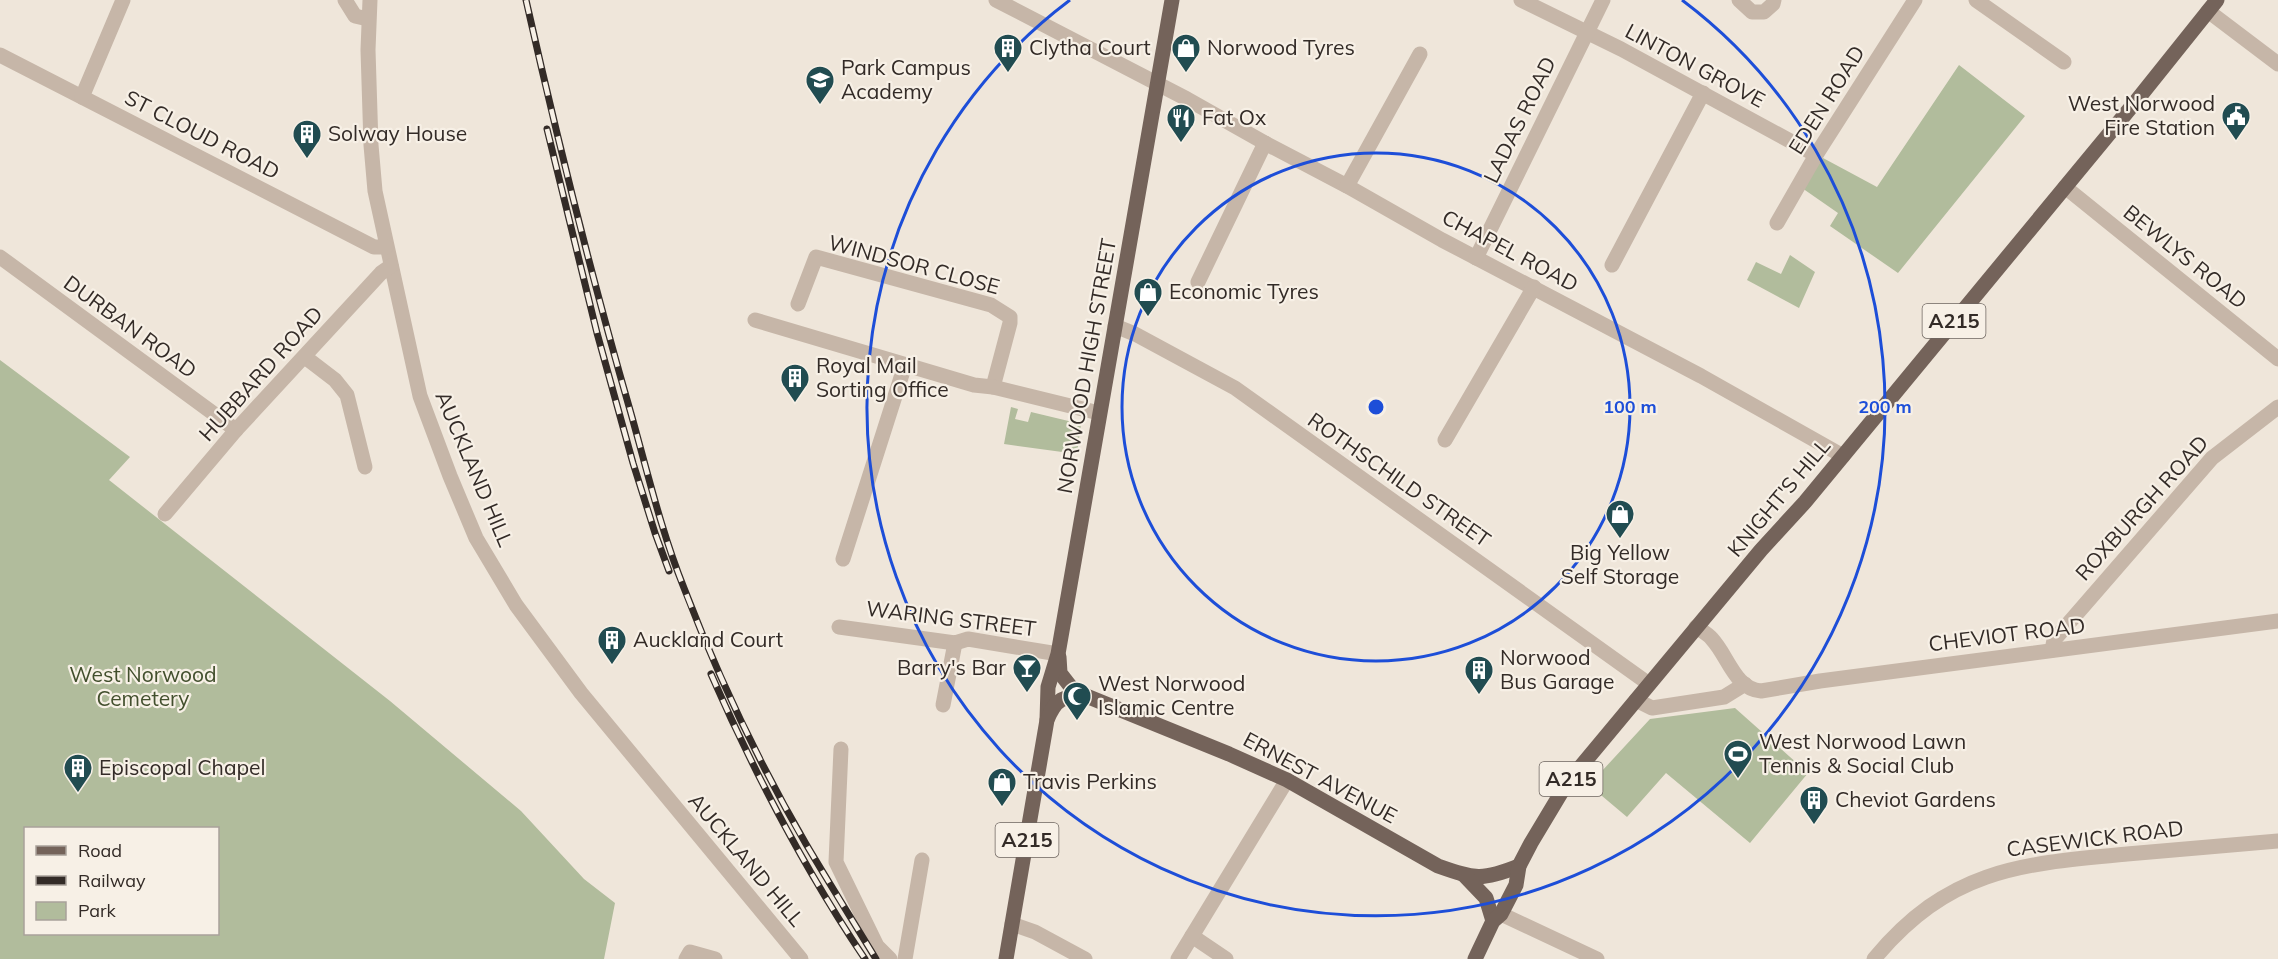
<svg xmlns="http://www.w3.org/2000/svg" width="2278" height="959" font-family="Mulish,sans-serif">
  <rect width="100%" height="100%" fill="#efe6da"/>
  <!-- green -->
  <g fill="#b1bc9c" fill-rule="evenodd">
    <polygon points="1959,65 2025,116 1898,273 1830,226 1838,213 1802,188 1823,158 1877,187"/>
    <polygon points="1790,255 1815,272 1799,308 1747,280 1756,262 1781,274"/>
    <path d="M0 360 130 457 109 480 390 701 521 811 584 879 615 903 604 959H0ZM26 828H218V934H26Z"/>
    <polygon points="1011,407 1018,409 1015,419 1028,422 1031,412 1081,424 1077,454 1004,444"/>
    <polygon points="1735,708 1808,773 1750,843 1666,773 1627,817 1589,785 1650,719"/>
  </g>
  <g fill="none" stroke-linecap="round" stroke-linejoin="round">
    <!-- minor -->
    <g stroke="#c6b6a8" stroke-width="15">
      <polyline points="345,0 355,16 368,19"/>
      <polyline points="370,0 368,50 371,145 375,191 420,396 450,476 476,538 516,605 581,693 801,959"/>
      <polyline points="996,0 1187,99 1265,143 1347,186 1442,240 1701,376 1843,456"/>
      <polyline points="1521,0 1621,49 1816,155"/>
      <polyline points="1739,0 1752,12 1764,12 1773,4 1774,0"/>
      <polyline points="1976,0 2064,62"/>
      <polyline points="2208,11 2278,64"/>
      <polyline points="0,55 374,247 386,247"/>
      <polyline points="82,97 123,0"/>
      <polyline points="1347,186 1420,54"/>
      <polyline points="2065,187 2278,359"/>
      <polyline points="1777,223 1816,155 1915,0"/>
      <polyline points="0,257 236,430"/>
      <polyline points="1476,258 1603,0"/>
      <polyline points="1612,265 1703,93"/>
      <polyline points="1198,282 1265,143"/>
      <polyline points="798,304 816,257 991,305 1010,317 1010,323 993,387"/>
      <polyline points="755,320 974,385 993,387 1099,413"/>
      <polyline points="1115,326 1135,334 1235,388 1649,684"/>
      <polyline points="305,357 335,380 347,395 365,467"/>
      <polyline points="1445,440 1534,287"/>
      <polyline points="165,514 236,430 381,273 391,266"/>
      <polyline points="843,559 905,365"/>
      <polyline points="839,627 955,643 968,639 1058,654"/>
      <path d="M1696 627C1702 631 1708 634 1712 639 1728 656 1735 689 1761 691L1820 681 2278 621"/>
      <polyline points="2052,650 2054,640 2212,458 2278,407"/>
      <polyline points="1636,700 1652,708 1724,697 1745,684"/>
      <polyline points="943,705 955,643"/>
      <polyline points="841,749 836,862 877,946 890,959"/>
      <polyline points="1501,914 1597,959"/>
      <polyline points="1012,924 1035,932 1085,959"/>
      <polyline points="1192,936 1226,959"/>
      <polyline points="686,959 690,952 715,959"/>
      <polyline points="905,959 922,860"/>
      <polyline points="1178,959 1287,780"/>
      <path d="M1874 959C1949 869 2019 864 2127 854 2177 850 2228 845 2278 841"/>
    </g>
    <!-- major -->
    <g stroke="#74635a" stroke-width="15">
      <path d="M1059 657 1060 673 1074 691 1229 754 1287 780 1438 866C1475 879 1482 881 1519 866"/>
      <polyline points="1047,720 1048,687 1058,654 1172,0"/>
      <polyline points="1464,875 1486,898 1493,921"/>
      <path d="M1006 959 1047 720C1056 698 1063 696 1086 697"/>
      <polyline points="1475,959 1493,921 1501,914 1516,885 1519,866 1531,843 1567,783 1761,550 1805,502 2137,100 2217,0"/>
    </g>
    <!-- rail casing -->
    <g stroke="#332b27" stroke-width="7">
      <g id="rail">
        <path d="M526 0C557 138 591 275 630 410 647 470 661 531 684 588 717 674 760 765 806 844 829 883 853 921 876 959"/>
        <polyline points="547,129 597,333 633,463 655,533 669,571"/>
        <path d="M711 674C754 772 805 870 865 959"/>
      </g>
    </g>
    <!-- rail -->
    <use href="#rail" stroke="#f7f0e6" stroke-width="4.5" stroke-dasharray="14" stroke-linecap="butt"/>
  </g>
  <!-- distance rings -->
  <g fill="none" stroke="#1d4ed8" stroke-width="3">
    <circle cx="1376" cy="407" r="254"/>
    <path d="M1682 0A509 509 0 1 1 1070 0"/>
  </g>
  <!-- icons -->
  <defs>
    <g id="building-pin" transform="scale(1.5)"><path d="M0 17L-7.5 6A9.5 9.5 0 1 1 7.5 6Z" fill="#214c51" stroke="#f7f0e6"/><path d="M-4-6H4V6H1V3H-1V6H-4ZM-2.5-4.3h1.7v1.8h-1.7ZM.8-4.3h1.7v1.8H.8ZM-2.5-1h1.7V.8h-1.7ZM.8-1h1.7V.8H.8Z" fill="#fff"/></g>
    <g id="shop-pin" transform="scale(1.5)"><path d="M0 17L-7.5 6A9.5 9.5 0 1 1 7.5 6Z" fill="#214c51" stroke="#f7f0e6"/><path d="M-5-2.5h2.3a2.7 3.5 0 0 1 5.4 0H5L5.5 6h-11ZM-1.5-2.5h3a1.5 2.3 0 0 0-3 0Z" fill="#fff"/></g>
    <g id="school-pin" transform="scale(1.5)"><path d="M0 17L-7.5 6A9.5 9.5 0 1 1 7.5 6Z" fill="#214c51" stroke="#f7f0e6"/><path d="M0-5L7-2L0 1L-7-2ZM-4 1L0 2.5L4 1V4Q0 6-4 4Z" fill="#fff"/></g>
    <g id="civic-pin" transform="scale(1.5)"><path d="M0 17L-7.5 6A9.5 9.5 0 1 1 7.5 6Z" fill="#214c51" stroke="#f7f0e6"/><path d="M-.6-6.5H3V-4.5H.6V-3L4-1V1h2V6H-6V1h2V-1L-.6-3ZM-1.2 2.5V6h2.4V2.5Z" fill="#fff"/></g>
    <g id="restaurant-pin" transform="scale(1.5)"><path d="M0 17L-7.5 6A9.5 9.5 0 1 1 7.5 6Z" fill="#214c51" stroke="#f7f0e6"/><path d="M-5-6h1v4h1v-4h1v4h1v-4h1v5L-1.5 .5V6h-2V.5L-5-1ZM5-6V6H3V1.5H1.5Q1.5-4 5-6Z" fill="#fff"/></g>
    <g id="bar-pin" transform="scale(1.5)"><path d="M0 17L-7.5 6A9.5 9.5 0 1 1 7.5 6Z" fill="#214c51" stroke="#f7f0e6"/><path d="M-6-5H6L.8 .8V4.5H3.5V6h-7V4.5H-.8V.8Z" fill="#fff"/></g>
    <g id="mosque-pin" transform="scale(1.5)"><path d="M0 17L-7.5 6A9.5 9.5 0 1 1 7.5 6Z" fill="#214c51" stroke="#f7f0e6"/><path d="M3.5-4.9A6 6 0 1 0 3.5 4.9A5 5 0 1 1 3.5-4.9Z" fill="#fff"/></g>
    <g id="stadium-pin" transform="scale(1.5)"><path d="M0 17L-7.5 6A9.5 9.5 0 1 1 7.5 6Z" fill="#214c51" stroke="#f7f0e6"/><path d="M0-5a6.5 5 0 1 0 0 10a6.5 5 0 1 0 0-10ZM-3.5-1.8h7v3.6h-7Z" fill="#fff"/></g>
  </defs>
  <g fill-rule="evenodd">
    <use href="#building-pin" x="1008" y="48"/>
    <use href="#shop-pin" x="1186" y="48"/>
    <use href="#school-pin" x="820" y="80"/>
    <use href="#civic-pin" x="2236" y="116"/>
    <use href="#restaurant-pin" x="1181" y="118"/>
    <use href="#building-pin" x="307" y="134"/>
    <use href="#shop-pin" x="1148" y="292"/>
    <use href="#building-pin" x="795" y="378"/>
    <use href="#shop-pin" x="1620" y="514"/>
    <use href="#building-pin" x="612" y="640"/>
    <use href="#bar-pin" x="1027" y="668"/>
    <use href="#building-pin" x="1479" y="670"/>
    <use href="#mosque-pin" x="1077" y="696"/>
    <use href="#stadium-pin" x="1738" y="754"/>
    <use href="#building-pin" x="78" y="768"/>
    <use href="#shop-pin" x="1002" y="782"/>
    <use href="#building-pin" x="1814" y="800"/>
  </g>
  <g text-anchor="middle" stroke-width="4.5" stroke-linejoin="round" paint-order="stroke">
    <!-- shield labels -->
    <g fill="#f7f0e6" stroke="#6e6660" stroke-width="1.5">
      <rect x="1922.5" y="304" width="63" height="34" rx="4.5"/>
      <rect x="1539.5" y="762" width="63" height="34" rx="4.5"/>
      <rect x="995.5" y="823" width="63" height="34" rx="4.5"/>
    </g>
    <g font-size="20" font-weight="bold" fill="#332b27">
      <text x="1954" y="328">A215</text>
      <text x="1571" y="786">A215</text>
      <text x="1027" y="847">A215</text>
    </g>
    <!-- poi labels -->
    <g font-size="21" fill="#332b27" stroke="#f7f0e6" text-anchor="start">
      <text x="1029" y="55">Clytha Court</text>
      <text x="1207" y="55">Norwood Tyres</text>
      <text x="841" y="75">Park Campus<tspan x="841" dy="24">Academy</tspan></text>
      <text x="2215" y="111" text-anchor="end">West Norwood<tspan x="2215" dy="24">Fire Station</tspan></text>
      <text x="1202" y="125">Fat Ox</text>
      <text x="328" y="141">Solway House</text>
      <text x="1169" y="299">Economic Tyres</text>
      <text x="816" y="373">Royal Mail<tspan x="816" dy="24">Sorting Office</tspan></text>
      <text x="1620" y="560" text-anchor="middle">Big Yellow<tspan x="1620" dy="24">Self Storage</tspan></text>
      <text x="633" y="647">Auckland Court</text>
      <text x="1500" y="665">Norwood<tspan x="1500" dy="24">Bus Garage</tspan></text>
      <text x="1006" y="675" text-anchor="end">Barry's Bar</text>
      <text x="1098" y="691">West Norwood<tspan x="1098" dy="24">Islamic Centre</tspan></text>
      <text x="1759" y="749">West Norwood Lawn<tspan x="1759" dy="24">Tennis &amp; Social Club</tspan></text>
      <text x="99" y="775">Episcopal Chapel</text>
      <text x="1023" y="789">Travis Perkins</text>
      <text x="1835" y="807">Cheviot Gardens</text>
    </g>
    <!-- street labels -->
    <g font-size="21" fill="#332b27" stroke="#f7f0e6">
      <text transform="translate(1695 66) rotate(28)" y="7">LINTON GROVE</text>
      <text transform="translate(1827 100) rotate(-58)" y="7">EDEN ROAD</text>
      <text transform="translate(1520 120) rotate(-64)" y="7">LADAS ROAD</text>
      <text transform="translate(202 135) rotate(27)" y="7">ST CLOUD ROAD</text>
      <text transform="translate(1510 251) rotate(28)" y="7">CHAPEL ROAD</text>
      <text transform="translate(2185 257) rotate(39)" y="7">BEWLYS ROAD</text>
      <text transform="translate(914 265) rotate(15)" y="7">WINDSOR CLOSE</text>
      <text transform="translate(130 327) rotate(36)" y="7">DURBAN ROAD</text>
      <text transform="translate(1087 366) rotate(-80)" y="7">NORWOOD HIGH STREET</text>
      <text transform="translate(261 374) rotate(-48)" y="7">HUBBARD ROAD</text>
      <text transform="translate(474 469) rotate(67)" y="7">AUCKLAND HILL</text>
      <text transform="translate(1399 480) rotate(35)" y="7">ROTHSCHILD STREET</text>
      <text transform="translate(1779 498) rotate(-50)" y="7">KNIGHT'S HILL</text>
      <text transform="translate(2142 508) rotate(-48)" y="7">ROXBURGH ROAD</text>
      <text transform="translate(951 619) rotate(7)" y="7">WARING STREET</text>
      <text transform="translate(2007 635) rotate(-7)" y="7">CHEVIOT ROAD</text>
      <text transform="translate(1320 778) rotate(28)" y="7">ERNEST AVENUE</text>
      <text transform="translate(2095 839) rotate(-7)" y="7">CASEWICK ROAD</text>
      <text transform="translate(746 860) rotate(50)" y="7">AUCKLAND HILL</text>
    </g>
    <!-- park labels -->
    <g font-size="21" fill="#424f2d" stroke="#f7f0e6">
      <text x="143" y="682">West Norwood<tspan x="143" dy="24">Cemetery</tspan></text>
    </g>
  </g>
  <circle cx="1376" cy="407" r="9" fill="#1d4ed8" stroke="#f7f0e6" stroke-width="3"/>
  <g font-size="18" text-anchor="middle" font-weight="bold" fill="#1d4ed8" stroke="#f7f0e6" stroke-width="4.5" stroke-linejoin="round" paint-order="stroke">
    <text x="1630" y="413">100 m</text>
    <text x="1885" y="413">200 m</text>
  </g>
  <!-- legend -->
  <rect x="24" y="827" width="195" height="108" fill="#f7f0e6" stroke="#a9a19a" stroke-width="1.5"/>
  <rect x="36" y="846" width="30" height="9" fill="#74635a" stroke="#a9a19a" stroke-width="1.5"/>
  <text x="78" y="857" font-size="18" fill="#332b27">Road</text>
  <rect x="36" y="876" width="30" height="9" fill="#332b27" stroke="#a9a19a" stroke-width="1.5"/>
  <text x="78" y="887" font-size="18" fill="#332b27">Railway</text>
  <rect x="36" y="902" width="30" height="18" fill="#b1bc9c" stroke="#a9a19a" stroke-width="1.5"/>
  <text x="78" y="917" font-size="18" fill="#332b27">Park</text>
</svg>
